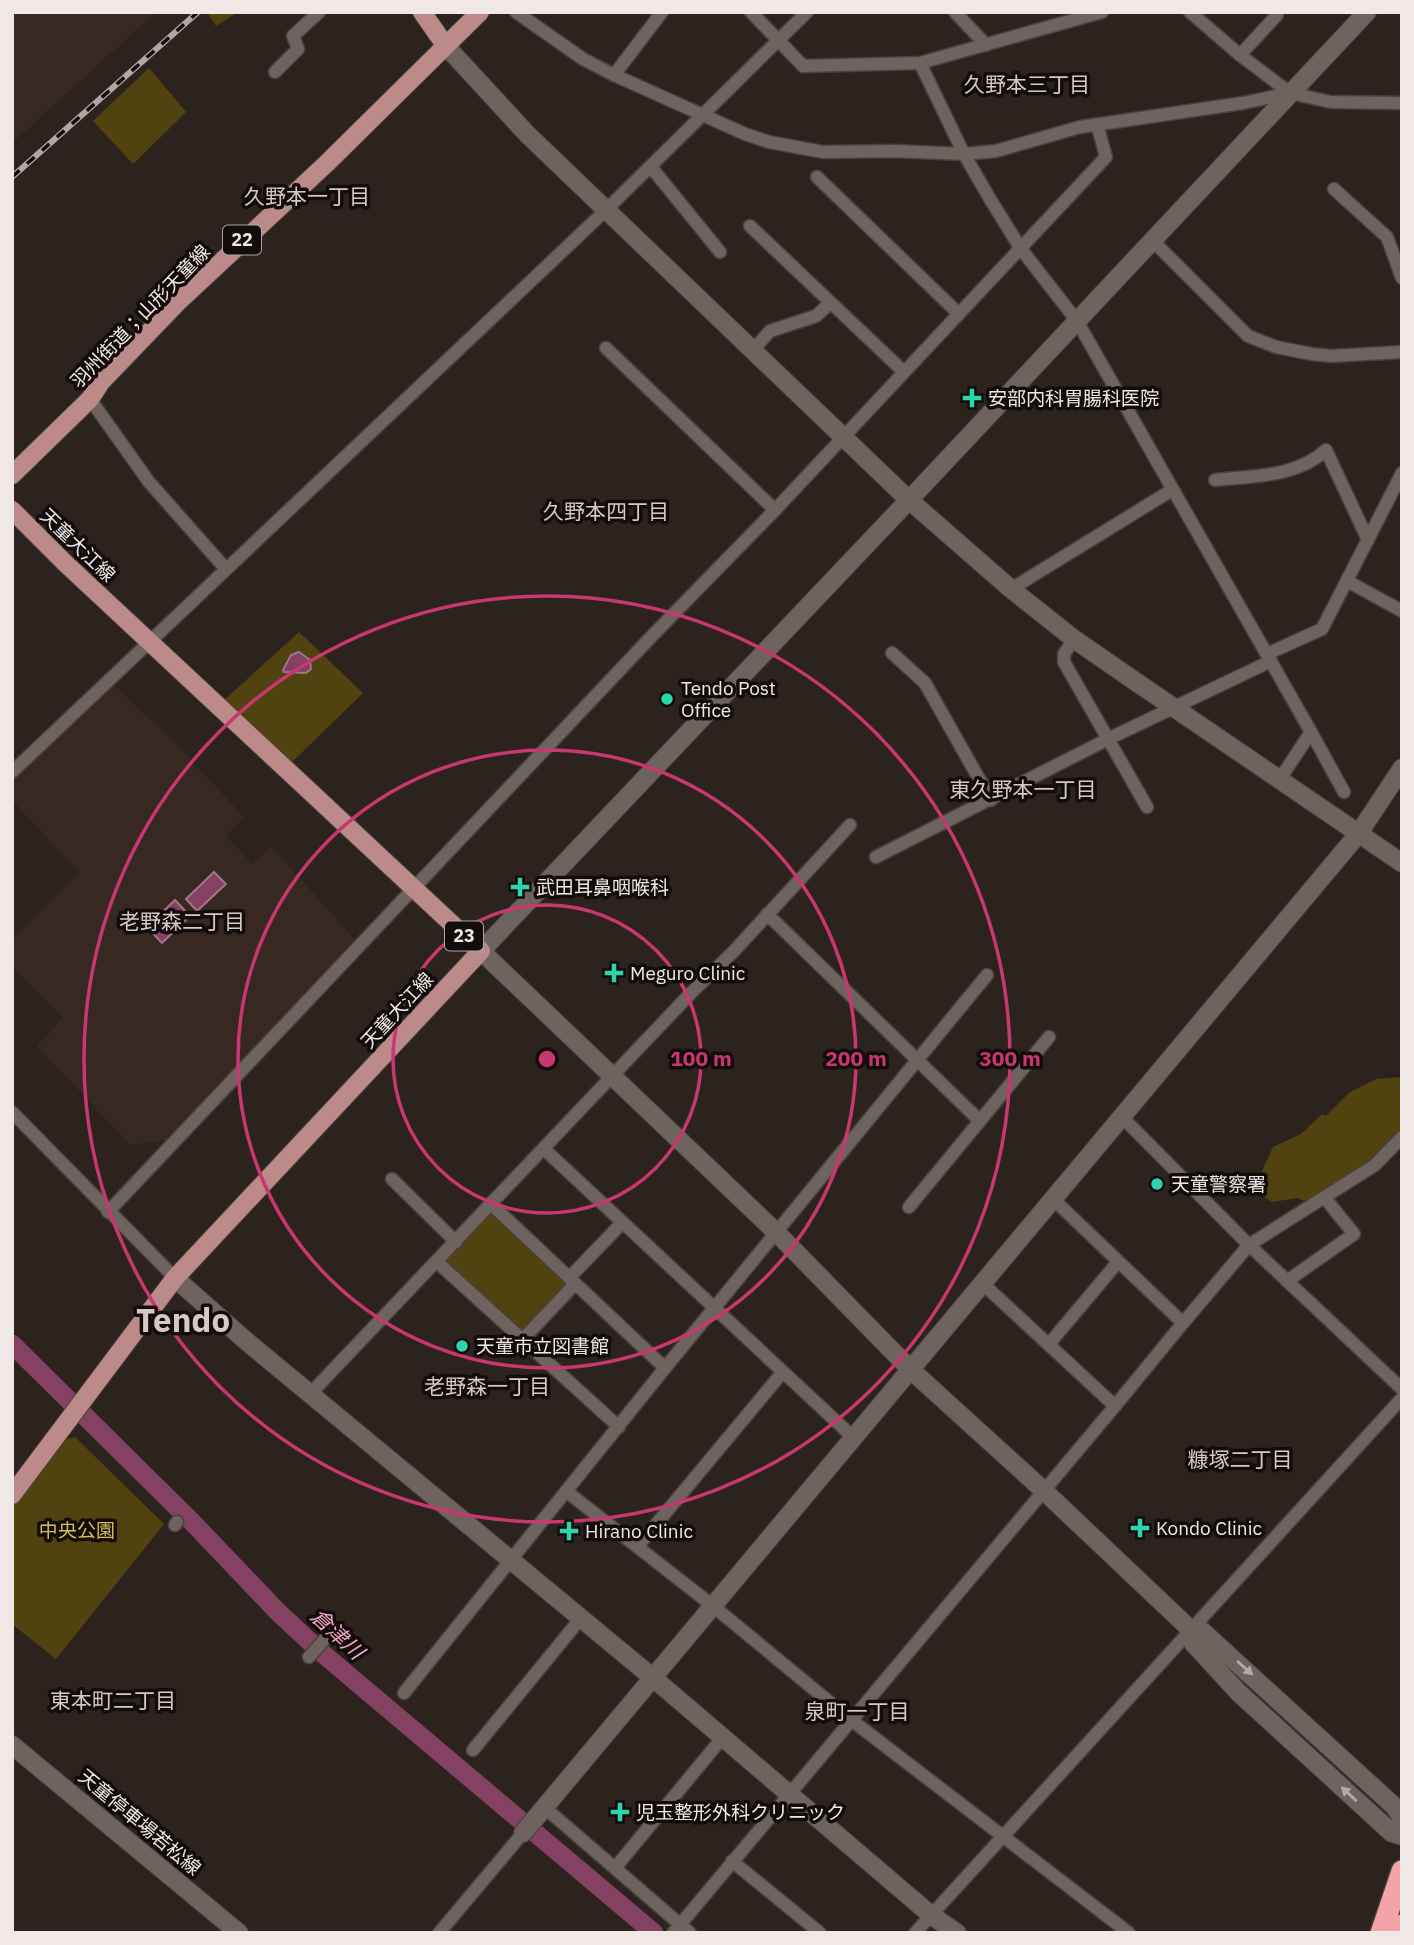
<svg xmlns="http://www.w3.org/2000/svg" width="1414" height="1945" font-family="'IBM Plex Sans','Noto Sans JP',sans-serif">
  <rect width="100%" height="100%" fill="#2c231f"/>
  <!-- built -->
  <g fill="#382822">
    <polygon points="12,12 156,12 12,143"/>
    <polygon points="113,684 176,744 244,817 226,836 252,864 271,846 358,943 169,1140 130,1145 37,1046 63,1017 12,966 12,940 79,872 12,800 12,778"/>
  </g>
  <!-- green -->
  <g fill="#514310">
    <polygon points="207,12 238,12 216,26"/>
    <polygon points="149,68 186,112 133,164 93,121"/>
    <polygon points="299,632 363,693 288,766 221,703"/>
    <polygon points="1402,1077 1402,1130 1370,1164 1307,1202 1297,1198 1272,1202 1261,1195 1262,1171 1273,1147 1301,1134 1322,1114 1326,1116 1350,1092 1376,1079"/>
    <polygon points="492,1207 573,1284 522,1338 439,1262"/>
    <polygon points="75,1437 164,1524 56,1659 12,1624 12,1508 63,1440"/>
  </g>
  <!-- water -->
  <g fill="#844162" stroke="#a4738a" stroke-width="2">
    <polygon points="299,652 310,660 311,669 306,673 284,672 283,670 291,655"/>
    <polygon points="214,872 226,884 197,911 186,899"/>
    <polygon points="175,900 190,916 162,943 147,927"/>
  </g>
  <g fill="none" stroke-linecap="round" stroke-linejoin="round">
    <!-- river -->
    <polyline stroke="#844162" stroke-width="19" points="12,1344 193,1523 278,1612 322,1653 654,1933"/>
    <!-- street casing -->
    <g stroke="#49413e" stroke-width="15">
      <g id="street">
        <polyline points="516,12 583,59 614,75 745,134 769,142 823,152 894,151 964,154 996,151 1080,127 1243,103 1290,93 1331,102 1402,103"/>
        <polyline points="751,12 803,66 920,63 1102,12"/>
        <polyline points="955,12 986,45"/>
        <polyline points="1190,12 1240,55 1290,93"/>
        <polyline points="1240,55 1277,15 1274,12"/>
        <polyline points="920,63 964,154 990,199 1021,249 1077,321 1311,732 1280,779"/>
        <polyline points="275,72 298,49 293,36 319,12"/>
        <polyline points="614,75 662,12"/>
        <polyline points="651,167 720,252"/>
        <polyline points="817,177 959,314"/>
        <polyline points="1334,189 1387,237 1402,278"/>
        <polyline points="750,226 904,372"/>
        <polyline points="1151,239 1248,336 1276,347 1312,354 1331,356 1402,352"/>
        <polyline points="606,348 775,510"/>
        <polyline points="753,350 770,331 816,316 830,303"/>
        <polyline points="90,399 149,482 226,569"/>
        <path d="M1215 480C1253 476 1297 477 1326 450L1368 540"/>
        <polyline points="1347,581 1402,611"/>
        <polyline points="1011,589 1172,490"/>
        <polyline points="1074,639 1064,654 1064,662 1147,807"/>
        <polyline points="892,653 925,683 991,800"/>
        <polyline points="1267,654 1322,629 1402,473"/>
        <polyline points="1311,732 1344,792"/>
        <polyline points="12,772 606,210 807,12"/>
        <polyline points="876,857 1108,739 1271,661"/>
        <polyline points="767,914 980,1121"/>
        <polyline points="12,1112 175,1278"/>
        <polyline points="1122,1117 1249,1245 1402,1389"/>
        <polyline points="544,1149 853,1437"/>
        <polyline points="392,1179 456,1242"/>
        <polyline points="492,1205 665,1368"/>
        <polyline points="909,1207 1049,1037"/>
        <polyline points="108,1212 651,637 775,510 1106,157 1097,124"/>
        <polyline points="437,1262 619,1427"/>
        <polyline points="569,1278 622,1223"/>
        <polyline points="1287,1281 1354,1234 1325,1198"/>
        <polyline points="982,1283 1115,1406 1183,1323 1052,1198"/>
        <polyline points="1183,1323 1249,1245 1375,1165 1402,1137"/>
        <polyline points="522,1340 575,1284"/>
        <polyline points="1049,1344 1118,1262"/>
        <polyline points="310,1394 691,993 734,951 850,825"/>
        <polyline points="566,1491 713,1606 850,1719 1129,1933"/>
        <polyline points="175,1525 177,1522"/>
        <polyline points="638,1546 782,1373"/>
        <polyline points="309,1657 331,1632"/>
        <polyline points="404,1693 665,1368 987,975"/>
        <polyline points="473,1750 581,1618"/>
        <polyline points="544,1807 690,1933"/>
        <polyline points="732,1861 820,1933"/>
        <polyline points="615,1868 723,1737"/>
        <polyline points="439,1933 523,1833"/>
        <polyline points="673,1933 1115,1406"/>
        <polyline points="915,1933 1402,1398"/>
      </g>
    </g>
    <!-- secondary casing -->
    <g stroke="#49413e" stroke-width="20">
      <g id="secondary">
        <polyline points="1367,12 909,500 481,951 777,1233 911,1370 1042,1489 1191,1630 1202,1631 1395,1807 1402,1819"/>
        <polyline points="445,45 527,134 909,500 1011,589 1074,639 1126,675 1402,863"/>
        <polyline points="175,1278 245,1340 652,1677 931,1915 957,1933"/>
        <polyline points="1191,1630 1193,1643 1238,1692 1392,1833 1402,1836"/>
        <polyline points="12,1745 239,1933"/>
        <polyline points="523,1833 1359,833 1402,768"/>
      </g>
    </g>
    <!-- primary casing -->
    <g stroke="#49413e" stroke-width="20">
      <g id="primary">
        <polyline points="422,12 445,45"/>
        <polyline points="12,475 90,399 101,382 177,303 326,164 480,12"/>
        <polyline points="12,510 65,563 481,951 175,1278 12,1495"/>
      </g>
    </g>
    <!-- highway casing -->
    <g stroke="#49413e" stroke-width="24">
      <g id="highway">
        <polyline points="1381,1933 1402,1871"/>
        <polyline points="1399,1933 1402,1925"/>
      </g>
    </g>
    <!-- street -->
    <use href="#street" stroke="#6e635e" stroke-width="12"/>
    <!-- secondary -->
    <use href="#secondary" stroke="#6e635e" stroke-width="18"/>
    <!-- primary -->
    <use href="#primary" stroke="#bd8a8a" stroke-width="18"/>
    <!-- highway -->
    <use href="#highway" stroke="#f2a4a7" stroke-width="21"/>
    <!-- rail casing -->
    <g stroke="#afa8a5" stroke-width="6">
      <polyline id="rail" points="12,177 198,12"/>
    </g>
    <!-- rail -->
    <use href="#rail" stroke="#120d0c" stroke-width="3.5" stroke-dasharray="10" stroke-linecap="butt"/>
  </g>
  <!-- one-way arrows -->
  <defs><path id="oneway-solid" d="M-6-.8H1V-3.2L6.5 0L1 3.2V.8H-6Z" transform="scale(1.75)"/></defs>
  <g fill="#b5aca9">
    <use href="#oneway-solid" transform="translate(1245 1668) rotate(42)"/>
    <use href="#oneway-solid" transform="translate(1349 1794) rotate(-137)"/>
  </g>
  <!-- distance rings -->
  <g fill="none" stroke="#c93770" stroke-width="3.5">
    <circle cx="547" cy="1059" r="154"/>
    <circle cx="547" cy="1059" r="309"/>
    <circle cx="547" cy="1059" r="463"/>
  </g>
  <!-- markers -->
  <g fill="#2cd5ab" stroke="#120d0c" stroke-width="2.5">
    <path d="M968.5 387.5h7v7h7v7h-7v7h-7v-7h-7v-7h7z"/>
    <circle cx="667" cy="699" r="7"/>
    <path d="M516.5 876.5h7v7h7v7h-7v7h-7v-7h-7v-7h7z"/>
    <path d="M610.5 962.5h7v7h7v7h-7v7h-7v-7h-7v-7h7z"/>
    <circle cx="1157" cy="1184" r="7"/>
    <circle cx="462" cy="1346" r="7"/>
    <path d="M1136.5 1517.5h7v7h7v7h-7v7h-7v-7h-7v-7h7z"/>
    <path d="M565.5 1520.5h7v7h7v7h-7v7h-7v-7h-7v-7h7z"/>
    <path d="M616.5 1801.5h7v7h7v7h-7v7h-7v-7h-7v-7h7z"/>
  </g>
  <g text-anchor="middle" stroke-width="7" stroke-linejoin="round" paint-order="stroke">
    <!-- shield labels -->
    <g fill="#120d0c" stroke="#ada6a5" stroke-width="2">
      <rect x="223" y="225.5" width="38" height="29" rx="5"/>
      <rect x="445" y="921.5" width="38" height="29" rx="5"/>
    </g>
    <g font-size="18" font-weight="bold" fill="#efe8e6">
      <text x="242" y="246">22</text>
      <text x="464" y="942">23</text>
    </g>
    <!-- street labels -->
    <g font-size="19" fill="#efe8e6" stroke="#120d0c">
      <text transform="translate(140 316) rotate(-46)" y="7">羽州街道；山形天童線</text>
      <text transform="translate(78 545) rotate(44)" y="7">天童大江線</text>
      <text transform="translate(397 1010) rotate(-47)" y="7">天童大江線</text>
      <text transform="translate(140 1822) rotate(40)" y="7">天童停車場若松線</text>
    </g>
    <!-- poi labels -->
    <g font-size="19" fill="#efe8e6" stroke="#120d0c" text-anchor="start">
      <text x="988" y="405">安部内科胃腸科医院</text>
      <text x="681" y="695">Tendo Post<tspan x="681" dy="22">Office</tspan></text>
      <text x="536" y="894">武田耳鼻咽喉科</text>
      <text x="630" y="980">Meguro Clinic</text>
      <text x="1171" y="1191">天童警察署</text>
      <text x="476" y="1353">天童市立図書館</text>
      <text x="1156" y="1535">Kondo Clinic</text>
      <text x="585" y="1538">Hirano Clinic</text>
      <text x="636" y="1819">児玉整形外科クリニック</text>
    </g>
    <!-- park labels -->
    <g font-size="19" fill="#dabd50" stroke="#120d0c">
      <text x="77" y="1537">中央公園</text>
    </g>
    <!-- neighbourhood labels -->
    <g font-size="21" fill="#d6c9c4" stroke="#120d0c">
      <text x="1027" y="92">久野本三丁目</text>
      <text x="307" y="204">久野本一丁目</text>
      <text x="606" y="519">久野本四丁目</text>
      <text x="1023" y="797">東久野本一丁目</text>
      <text x="182" y="929">老野森二丁目</text>
      <text x="487" y="1394">老野森一丁目</text>
      <text x="1240" y="1467">糠塚二丁目</text>
      <text x="113" y="1708">東本町二丁目</text>
      <text x="857" y="1719">泉町一丁目</text>
    </g>
    <!-- water labels -->
    <g font-size="21" font-style="italic" fill="#f5a5c9" stroke="#120d0c">
      <text transform="translate(337 1634) rotate(43)" y="7">倉津川</text>
    </g>
    <!-- town labels -->
    <g font-size="33" font-weight="bold" fill="#d6c9c4" stroke="#120d0c">
      <text x="183" y="1332">Tendo</text>
    </g>
  </g>
  <circle cx="547" cy="1059" r="10" fill="#c93770" stroke="#120d0c" stroke-width="3.5"/>
  <g font-size="21" text-anchor="middle" font-weight="bold" fill="#c93770" stroke="#120d0c" stroke-width="7" stroke-linejoin="round" paint-order="stroke">
    <text x="701" y="1066">100 m</text>
    <text x="856" y="1066">200 m</text>
    <text x="1010" y="1066">300 m</text>
  </g>
  <!-- border -->
  <rect width="1414" height="1945" fill="none" stroke="#efe8e6" stroke-width="28"/>
</svg>
